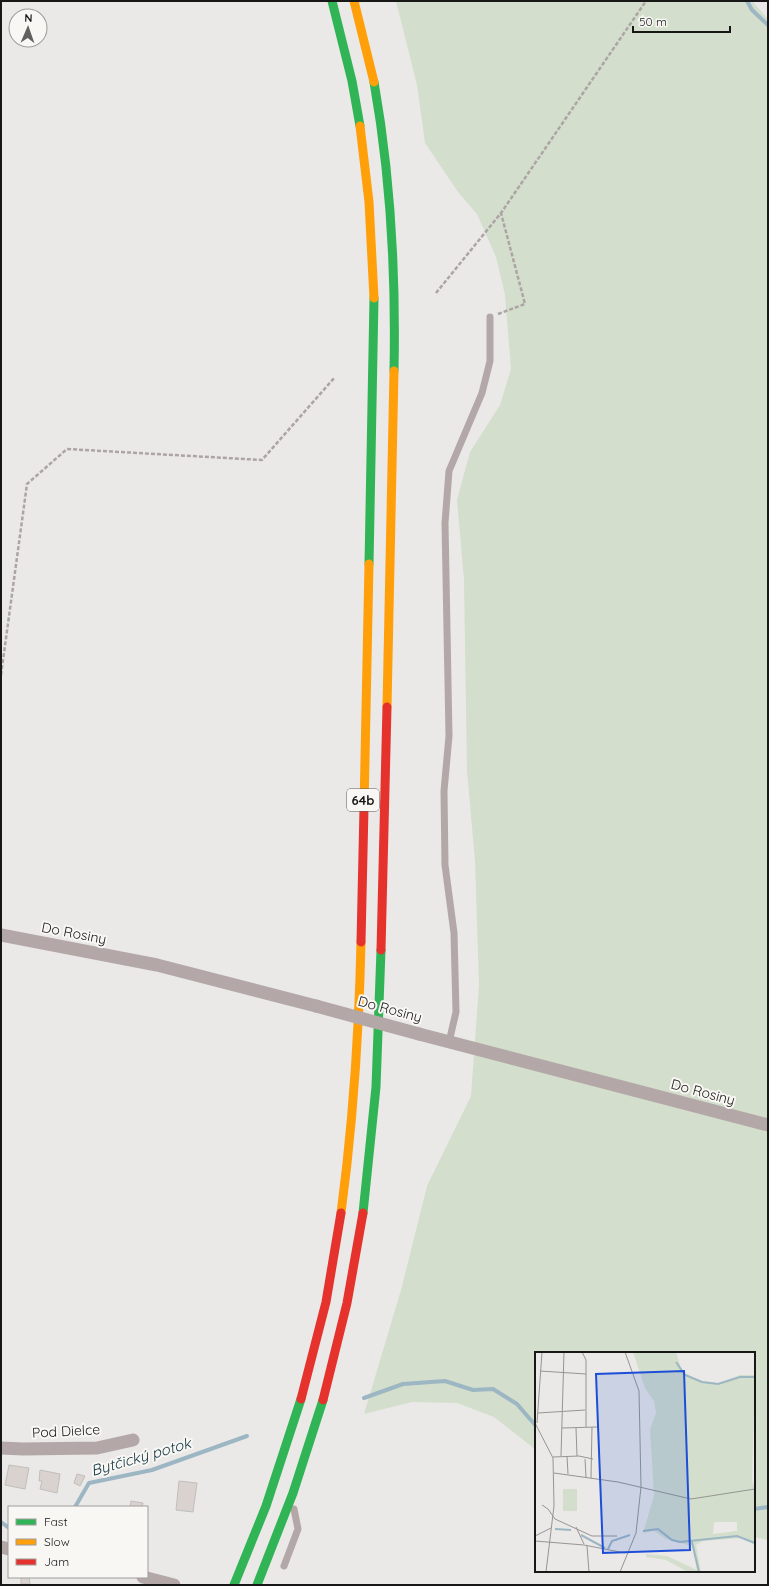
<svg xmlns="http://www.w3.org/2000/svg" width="769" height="1586" font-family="Quicksand,sans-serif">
  <rect width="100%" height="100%" fill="#eae9e7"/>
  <!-- green -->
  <polygon fill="#d3decc" points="396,1 752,1 768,19 768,1540 754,1537 754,1353 536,1353 536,1450 494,1417 457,1403 412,1402 364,1414 401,1290 427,1186 471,1096 479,985 475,861 467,771 464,580 457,500 470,452 500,405 511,369 505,295 496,257 477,214 458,192 425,143 417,85"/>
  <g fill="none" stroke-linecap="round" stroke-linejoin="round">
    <!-- stream -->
    <g stroke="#9cb7c3" stroke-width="4">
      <polyline points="747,1 752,10 768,25"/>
      <polyline points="364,1398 403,1384 445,1381 473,1390 493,1389 517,1404 536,1426"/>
      <polyline points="75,1507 89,1483 152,1470 247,1436"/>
      <polyline points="754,1509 768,1507"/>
      <polyline points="1,1522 9,1528"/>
    </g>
  </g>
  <!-- building -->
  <g fill="#dad2ce" stroke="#c0bfbd">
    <polygon points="9,1465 29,1468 25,1489 5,1485"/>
    <polygon points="40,1470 60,1474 57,1493 40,1489 42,1481 39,1481"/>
    <polygon points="77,1474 85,1476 80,1486 74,1483"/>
    <polygon points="179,1481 197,1483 193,1512 176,1510"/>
    <polygon points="131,1501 143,1503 142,1507 130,1507"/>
    <polygon points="21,1577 29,1577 30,1584 21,1584"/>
  </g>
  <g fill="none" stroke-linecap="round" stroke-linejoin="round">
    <!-- path -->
    <g stroke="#ada5a5" stroke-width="2.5" stroke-dasharray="4 2" stroke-linecap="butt">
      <polyline points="436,293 501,213 646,1"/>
      <polyline points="498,314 525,304 501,213"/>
      <polyline points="1,675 27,484 67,449 262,460 335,377"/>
    </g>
    <!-- lane -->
    <g stroke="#b3a8a7" stroke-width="7">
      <polyline points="449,1042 456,1012 454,933 445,865 444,791 449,736 445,523 449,471 482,393 490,361 490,317"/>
      <polyline points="284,1566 298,1529 294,1509"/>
    </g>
    <!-- street -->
    <g stroke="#b3a8a7" stroke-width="13">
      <polyline points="1,935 157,965 316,1006"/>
      <polyline points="419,1034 768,1125"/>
      <polyline points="1,1448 23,1449 97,1448 133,1440"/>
      <polyline points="1,1547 9,1549"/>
      <polyline points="143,1577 174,1585"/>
    </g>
    <!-- fast -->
    <g stroke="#30b455" stroke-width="9">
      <polyline points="332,1 352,81 360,126"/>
      <path d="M374 82C391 178 396 273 394 371"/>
      <polyline points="369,564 374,298"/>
      <polyline points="363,1213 376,1087 381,950"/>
      <polyline points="234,1585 266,1506 301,1399"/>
      <polyline points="257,1585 293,1493 323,1400"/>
    </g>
    <!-- slow -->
    <g stroke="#ff9f0a" stroke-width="9">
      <polyline points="354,1 374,82"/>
      <polyline points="360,126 369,202 374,298"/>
      <polyline points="387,707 394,371"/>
      <polyline points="364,808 369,564"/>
      <path d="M341 1213C353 1123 359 1033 361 942"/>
    </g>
    <!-- jam -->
    <g stroke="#e5322d" stroke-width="9">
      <polyline points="361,942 364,808"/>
      <polyline points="381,950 387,707"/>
      <polyline points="301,1399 326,1302 341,1213"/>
      <polyline points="323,1400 347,1303 363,1213"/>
    </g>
    <!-- street-bridge -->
    <polyline stroke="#b3a8a7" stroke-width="13" points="316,1006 419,1034"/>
  </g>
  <g text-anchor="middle" stroke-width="4" stroke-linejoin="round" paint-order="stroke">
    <!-- shield labels -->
    <rect fill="#f8f7f3" stroke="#5a5a58" stroke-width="1" x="347" y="789" width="32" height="22" rx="3"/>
    <g font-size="13" font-weight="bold" fill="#171716">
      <text x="363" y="805">64b</text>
    </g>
    <!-- street labels -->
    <g font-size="14" fill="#171716" stroke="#f8f7f3">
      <text transform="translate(74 933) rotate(11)" y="5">Do Rosiny</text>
      <text transform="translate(390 1009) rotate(15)" y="5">Do Rosiny</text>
      <text transform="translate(703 1092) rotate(15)" y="5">Do Rosiny</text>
      <text transform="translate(66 1431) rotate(-3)" y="5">Pod Dielce</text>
    </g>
    <!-- water labels -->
    <g font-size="15" font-style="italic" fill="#0d3240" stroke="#f8f7f3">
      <text transform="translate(141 1457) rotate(-16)" y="5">Bytčický potok</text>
    </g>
  </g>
  <!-- overview -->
  <g transform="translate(535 1352)">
    <rect width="220" height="220" fill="#eae9e7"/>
    <path d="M98 0H141L147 19 167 30 184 31 205 23H220L217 128 220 137V193L206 186 168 189 161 193 166 220H153L131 208 111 205V202L132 204 162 218 157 194 131 187 119 179 108 181 119 144 115 77 121 61 119 49 110 36ZM202 170V179L178 182 179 170ZM28 137H42V159H28Z" fill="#d3decc" fill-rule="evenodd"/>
    <path fill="none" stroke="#9cb7c3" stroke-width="2" d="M141 10 150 23 167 30 183 32 205 25H220M20 177 36 178M108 179 123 177 137 188 145 190 202 184 220 191M46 183 70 196M157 190 164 220M73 197 77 189 95 183"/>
    <path fill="none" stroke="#969593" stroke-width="1" d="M47 0 51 8V75M5 19 51 22M3 61 50 58M0 71 18 106 19 154 11 220M2 71 7 0M27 76 62 75M41 76 42 104M26 104 29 0M32 104 33 122M18 105 44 104 58 107M50 107 51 125M19 121 83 130 156 147 220 137M56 126 57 75M7 153 13 157 20 167 57 184H82M41 175 49 192M0 184 16 176M0 189 49 193 90 201M52 194 54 220M85 220 101 181 106 135 104 39 90 0"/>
    <path fill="#1d4ed8" fill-opacity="0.15" stroke="#1d4ed8" stroke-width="2" d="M149 19 155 198 68 201 61 22Z"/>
    <rect width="220" height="220" fill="none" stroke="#171716" stroke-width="2"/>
  </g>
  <!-- border -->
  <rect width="769" height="1586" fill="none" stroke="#171716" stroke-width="4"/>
  <!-- legend -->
  <rect x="8" y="1506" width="140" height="72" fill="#f8f7f3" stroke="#9e9d9b"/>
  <rect x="16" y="1519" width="20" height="6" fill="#30b455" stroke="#9e9d9b"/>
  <text x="44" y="1526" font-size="12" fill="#171716">Fast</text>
  <rect x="16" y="1539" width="20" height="6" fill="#ff9f0a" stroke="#9e9d9b"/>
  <text x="44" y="1546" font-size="12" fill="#171716">Slow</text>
  <rect x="16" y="1559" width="20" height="6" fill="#e5322d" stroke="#9e9d9b"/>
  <text x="44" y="1566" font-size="12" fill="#171716">Jam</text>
  <!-- north arrow -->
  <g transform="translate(28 28) rotate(2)"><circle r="19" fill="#f8f7f3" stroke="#9e9d9b"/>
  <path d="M0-3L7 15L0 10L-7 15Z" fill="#61605f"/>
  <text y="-6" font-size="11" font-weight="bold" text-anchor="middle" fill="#171716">N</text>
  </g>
  <!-- scale -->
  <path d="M633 26v6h97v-6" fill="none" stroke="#171716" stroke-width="2"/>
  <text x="639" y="26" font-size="12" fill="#171716" stroke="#f8f7f3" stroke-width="3" paint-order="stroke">50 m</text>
</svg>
